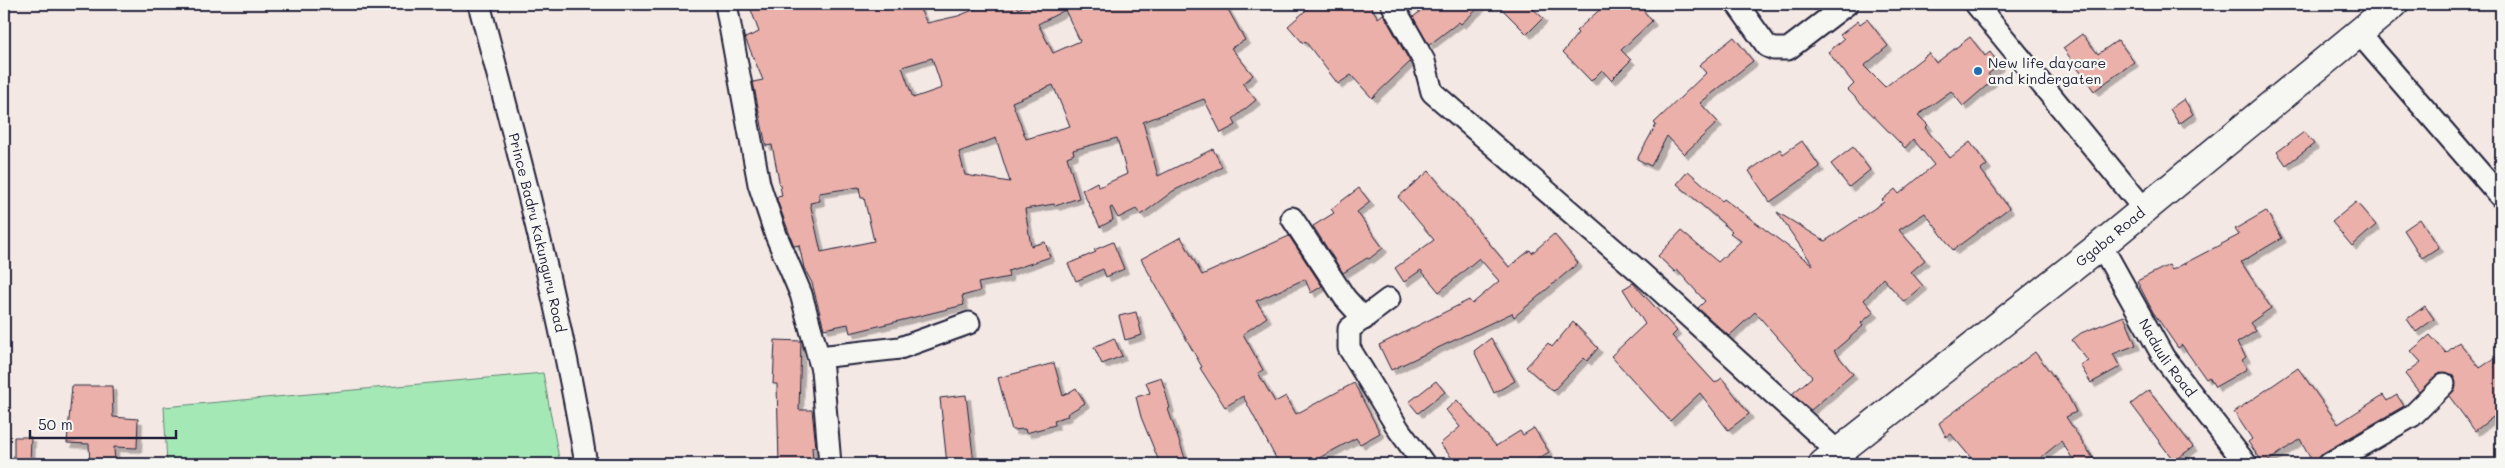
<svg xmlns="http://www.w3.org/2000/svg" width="2505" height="468" font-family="Mali,sans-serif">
  <defs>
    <filter id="shadow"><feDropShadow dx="4.5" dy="4.5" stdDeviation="0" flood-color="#0004"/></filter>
  </defs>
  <rect width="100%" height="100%" fill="#f4e8e4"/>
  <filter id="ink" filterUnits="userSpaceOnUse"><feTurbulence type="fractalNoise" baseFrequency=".02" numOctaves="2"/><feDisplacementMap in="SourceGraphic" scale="10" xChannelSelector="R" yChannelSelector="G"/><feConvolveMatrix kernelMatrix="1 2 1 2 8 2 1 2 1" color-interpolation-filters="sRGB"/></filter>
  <g filter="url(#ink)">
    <!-- green -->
    <polygon fill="#a4e9b5" stroke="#638678" points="543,373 560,464 167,464 164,407"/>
    <!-- building -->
    <g fill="#ebb0aa" stroke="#22223b" fill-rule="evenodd" filter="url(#shadow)">
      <path d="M749 4H917L927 23 958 16 988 4H1015L1018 9 1029 4H1225L1245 40 1231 48 1253 75 1243 84 1256 100 1233 119 1236 125 1221 133 1204 99 1143 122 1158 176 1213 149 1222 167 1173 191 1141 215 1136 209 1118 218 1112 207 1110 208 1113 220 1100 227 1082 190 1097 182 1099 187 1127 174 1117 138 1073 150 1074 154 1067 157 1079 198 1055 206 1054 204 1025 209 1031 246 1045 242 1050 257 1008 271 1009 277 978 283 980 291 962 296 964 305 850 333 848 324 824 329 812 283 804 268 799 245 794 246 777 200V197L782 196 772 145 766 146 753 82 763 80 745 38 759 32ZM1065 10 1080 41 1053 53 1038 24ZM932 58 942 88 913 98 902 67ZM1053 85 1070 126 1026 139 1012 102ZM996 138 1010 182 965 175 959 152ZM859 187 861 198H864L874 241 821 252 810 203 820 201 819 193Z"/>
      <polygon points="1313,4 1369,4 1378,18 1383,14 1385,17 1410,62 1372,98 1351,75 1338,84 1305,41 1303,43 1288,26"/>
      <polygon points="1430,4 1483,4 1461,24 1459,22 1429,45 1413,17"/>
      <polygon points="1497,4 1528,4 1543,18 1527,34"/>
      <polygon points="1606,4 1638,4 1652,21 1621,50 1631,60 1611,80 1602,70 1591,81 1563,52 1578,33 1576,31"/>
      <polygon points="1867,19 1888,46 1864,66 1885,87 1929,53 1936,63 1970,37 1985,56 1990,52 2000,65 1988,74 1993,80 1963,106 1951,91 1918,115 1928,125 1925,128 1950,158 1970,142 1987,165 1981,170 2009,208 1953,250 1925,213 1899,230 1925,260 1911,272 1923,286 1904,302 1883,278 1864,300 1874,312 1861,323 1863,326 1834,351 1853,374 1811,410 1792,394 1812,377 1755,312 1729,336 1698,308 1705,301 1677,270 1675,272 1658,256 1681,231 1718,262 1741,241 1730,233 1732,231 1677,184 1688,171 1722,201 1724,199 1813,265 1777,212 1825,241 1884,202 1882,200 1895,189 1899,194 1934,165 1913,139 1905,148 1848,90 1854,84 1828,52 1844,39 1840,35 1858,21 1860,24"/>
      <polygon points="2082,34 2098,54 2118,40 2134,62 2094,91 2063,48"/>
      <polygon points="1734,37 1753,61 1700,103 1718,122 1684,154 1667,136 1651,166 1637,159 1656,125 1654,123 1706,73 1699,65"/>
      <polygon points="2184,99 2193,114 2179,124 2170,109"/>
      <polygon points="2304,132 2314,144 2286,165 2277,152"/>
      <polygon points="1802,141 1820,167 1770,202 1749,171 1780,149 1783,154"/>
      <polygon points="1853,147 1870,170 1849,187 1831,164"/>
      <polygon points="1429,171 1509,267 1530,250 1532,253 1554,234 1578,263 1514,317 1512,313 1391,370 1379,345 1469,300 1472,304 1499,281 1479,258 1439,292 1421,270 1404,282 1395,268 1434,240 1398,197"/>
      <polygon points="1359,188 1370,202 1357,212 1383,248 1369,259 1367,258 1343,273 1313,226 1334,213 1331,209"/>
      <polygon points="2356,202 2376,225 2352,246 2332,222"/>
      <polygon points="2266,211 2282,238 2241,262 2271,308 2250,323 2256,331 2237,343 2246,357 2242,360 2247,369 2215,387 2209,377 2206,379 2182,345 2178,348 2153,312 2137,281 2169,265 2172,270 2239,235 2235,229"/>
      <polygon points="2420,219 2439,247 2422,258 2404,230"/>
      <polygon points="1289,236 1322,286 1311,293 1305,279 1256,301 1267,317 1243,334 1263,370 1258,373 1275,402 1286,396 1296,414 1354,383 1380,433 1360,444 1356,438 1319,458 1322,464 1279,464 1243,396 1225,407 1200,368 1202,367 1141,259 1181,237 1202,275"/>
      <polygon points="1113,242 1124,269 1106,277 1103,269 1076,281 1068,264 1096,252 1094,250"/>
      <polygon points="1633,283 1677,331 1672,336 1715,383 1722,378 1749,414 1728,430 1700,393 1670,421 1611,356 1645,324 1623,289"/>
      <polygon points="2425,306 2434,319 2416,332 2407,319"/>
      <polygon points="1136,312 1142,335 1125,340 1119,316"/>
      <polygon points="2124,316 2136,345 2113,354 2120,367 2091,383 2080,365 2088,361 2072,340 2081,333"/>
      <polygon points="1573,322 1598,348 1587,361 1584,358 1553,391 1526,367 1548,343 1552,347"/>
      <polygon points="2430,335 2446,353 2459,342 2480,368 2501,354 2501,411 2475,431 2449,396 2456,387 2452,375 2440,372 2419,392 2405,374 2421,362 2411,351"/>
      <polygon points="1114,338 1122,356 1102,364 1094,347"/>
      <polygon points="1491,338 1515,381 1494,393 1474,351"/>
      <polygon points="775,340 801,341 799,410 812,410 816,447 812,447 813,464 779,464 777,384 773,384"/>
      <polygon points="2035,352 2068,396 2076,412 2066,417 2097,464 2076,464 2061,441 2033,464 1976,464 1951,434 1946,437 1939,423"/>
      <polygon points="1054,363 1063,396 1076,388 1085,403 1067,414 1068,416 1054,420 1055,425 1026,433 1025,429 1012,430 998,378"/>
      <polygon points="2298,368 2338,424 2383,395 2387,401 2397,395 2404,406 2323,453 2317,464 2314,464 2300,439 2264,464 2248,442 2252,439 2234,412"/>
      <polygon points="1161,377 1170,408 1168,409 1187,464 1160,464 1141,417 1136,397 1150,393 1146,382"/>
      <polygon points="1436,381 1445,392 1418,413 1409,402"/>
      <polygon points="72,386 112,386 113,417 138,419 137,448 114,447 115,464 90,464 89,444 67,443"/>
      <polygon points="2149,390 2193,447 2174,461 2131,404"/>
      <polygon points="966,395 974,464 947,464 940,398"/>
      <polygon points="1457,400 1496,446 1520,431 1523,435 1534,428 1549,452 1530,464 1457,464 1440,444 1460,427 1446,410"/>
      <polygon points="14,437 31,437 30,464 14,464"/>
    </g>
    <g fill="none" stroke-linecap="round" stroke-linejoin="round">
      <!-- street casing -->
      <g stroke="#22223b" stroke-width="25">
        <g id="street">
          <path id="s1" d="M479 4C520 156 560 309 586 464"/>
          <polyline points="726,4 759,184 776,235 801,294 822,370 830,464"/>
          <polyline points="1392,4 1424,61 1432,92 1641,273 1838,452"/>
          <polyline points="1737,4 1767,46 1774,49 1788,49 1847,4"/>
          <polyline points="1976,4 2144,209"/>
          <polyline points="2358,32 2500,196"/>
          <polyline points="1292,218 1345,298 1364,319"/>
          <path id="s2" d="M2101 245 2164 358 2246 464"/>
          <polyline points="1389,299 1349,329 1349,348 1399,430 1424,464"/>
          <polyline points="819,357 900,348 969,323"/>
          <polyline points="2329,464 2412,416 2444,384"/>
        </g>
      </g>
      <!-- secondary casing -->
      <g stroke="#22223b" stroke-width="31">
        <g id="secondary">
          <path id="s3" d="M1823 464 2101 245 2394 4"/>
        </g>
      </g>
      <!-- street -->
      <use href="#street" stroke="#f6f6f2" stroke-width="21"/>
      <!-- secondary -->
      <use href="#secondary" stroke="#f6f6f2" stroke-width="28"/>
    </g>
  </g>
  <!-- markers -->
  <circle fill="#1f6fb2" stroke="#f6f6f2" stroke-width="2" cx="1978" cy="71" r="5"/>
  <g text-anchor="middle" stroke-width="4.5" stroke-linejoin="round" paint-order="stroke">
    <!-- poi labels -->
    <g font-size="14" fill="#22223b" stroke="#f6f6f2" text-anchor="start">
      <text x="1988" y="68">New life daycare<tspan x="1988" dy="16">and kindergaten</tspan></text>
    </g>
    <!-- street labels -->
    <g font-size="14" fill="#22223b" stroke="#f6f6f2">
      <text dy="5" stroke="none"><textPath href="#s1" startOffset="236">Prince Badru Kakunguru Road</textPath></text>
      <text dy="5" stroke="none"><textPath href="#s3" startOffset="366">Ggaba Road</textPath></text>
      <text dy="5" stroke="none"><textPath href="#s2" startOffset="131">Naduuli Road</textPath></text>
    </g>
  </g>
  <!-- margin -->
  <rect width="2505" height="468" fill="none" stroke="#f6f6f2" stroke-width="20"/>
  <rect x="10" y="10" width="2485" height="448" fill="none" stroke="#22223b" stroke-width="2" filter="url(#ink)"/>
  <!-- scale -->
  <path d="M30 430v8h146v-8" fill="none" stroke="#22223b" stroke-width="2.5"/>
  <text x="38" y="430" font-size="15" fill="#22223b" stroke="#f6f6f2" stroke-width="4" paint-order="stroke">50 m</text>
</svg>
